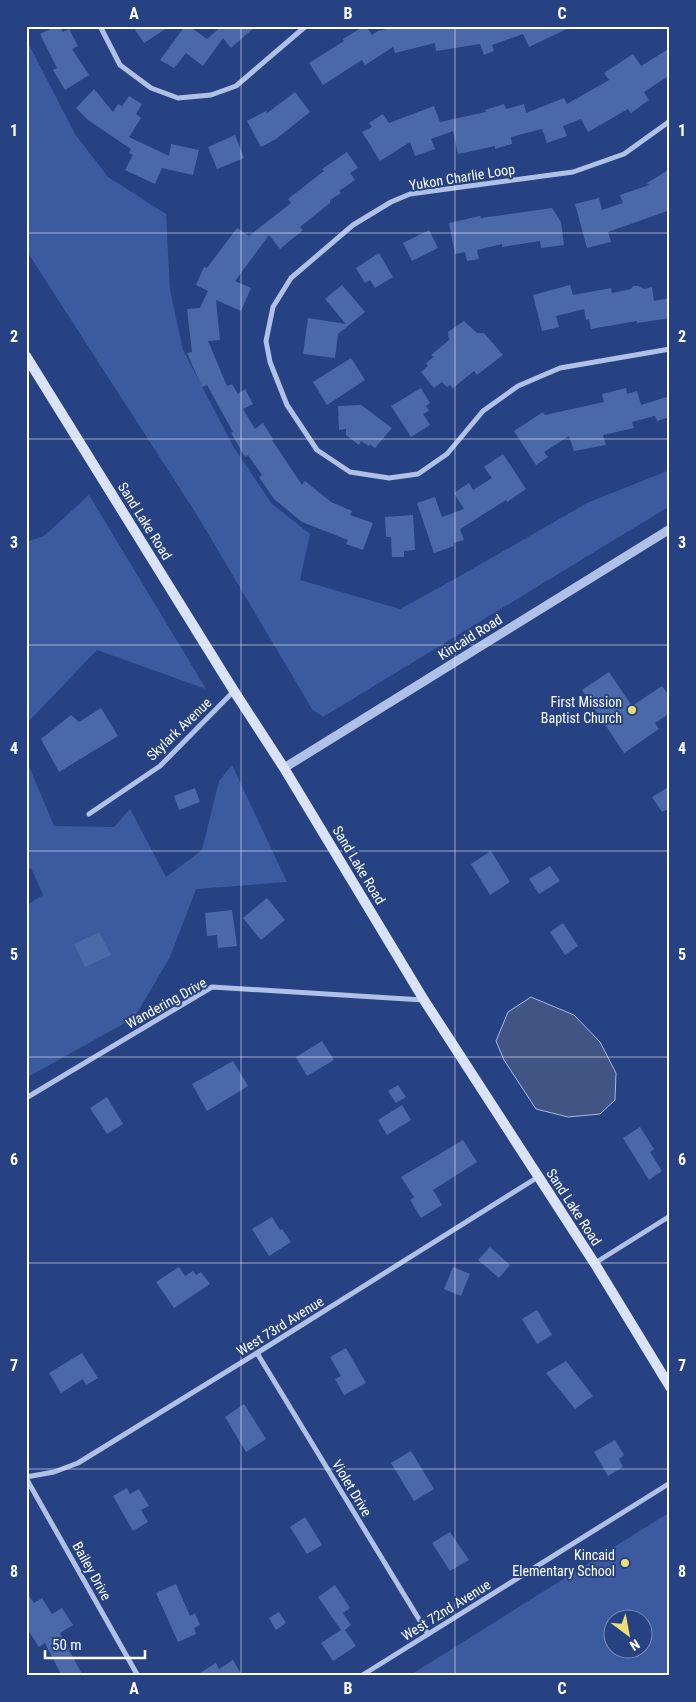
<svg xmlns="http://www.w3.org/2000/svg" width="696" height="1702" font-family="'Roboto Condensed',sans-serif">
  <rect width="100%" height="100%" fill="#274282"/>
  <!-- green -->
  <g fill="#3c5a9f" fill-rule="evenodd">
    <polygon points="26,39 75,134 108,177 166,214 170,290 183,350 233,446 272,504 310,534 300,580 400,609 453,580 587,503 670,470 670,506 323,717 312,709 197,515 26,250"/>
    <polygon points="89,495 206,689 97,650 26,724 26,542 44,536"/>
    <polygon points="26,759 54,826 114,827 130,809 166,877 202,850 219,781 232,765 287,882 196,889 170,957 134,1018 26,1078 26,906 43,895 31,868 26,870"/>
    <path d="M670 1512V1676H409ZM614 1620H644V1650H614Z"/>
  </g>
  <!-- water -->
  <polygon fill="#415584" stroke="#a4bae7" points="531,997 574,1015 600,1042 616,1073 615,1100 600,1114 568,1117 536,1109 504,1060 496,1041 508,1012"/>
  <!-- building -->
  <g fill="#4b69a9">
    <polygon points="56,26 60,26 63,32 69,29 78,46 72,49 89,75 65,90 53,70 57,68 40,34"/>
    <polygon points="141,26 170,26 144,43 135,30"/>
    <polygon points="185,26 189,26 207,39 222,26 256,26 231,48 223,38 203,66 186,53 174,68 160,60"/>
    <polygon points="364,26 366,26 372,35 378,31 399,26 573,26 529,47 523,34 492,45 494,51 484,55 480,44 436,51 435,43 395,53 393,47 365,65 362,60 323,85 309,63 344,41 343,39"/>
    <polygon points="670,48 670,75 644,92 649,100 631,113 628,109 588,132 581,119 563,126 567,136 547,143 542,129 511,137 512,144 495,149 495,146 458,154 453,131 431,139 435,149 415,156 410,142 380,161 362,132 372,127 369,123 383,114 389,123 434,106 440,122 486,112 485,110 504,104 506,109 524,104 526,113 564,98 567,104 609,80 604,73 633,54 641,66"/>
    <polygon points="94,89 113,112 118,104 122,106 129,96 142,104 136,114 141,118 129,137 169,156 171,144 199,150 193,175 162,168 155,184 125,170 133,155 129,153 131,149 88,120 76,108"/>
    <polygon points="295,92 310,112 276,139 261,147 247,121 266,111 267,113"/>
    <polygon points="235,135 244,158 217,169 208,147"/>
    <polygon points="347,152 358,168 350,173 355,180 339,191 341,193 330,200 330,203 300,227 303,230 280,249 269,235 235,281 251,288 241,311 216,300 220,340 208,341 227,386 232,384 238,394 245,389 253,404 243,409 255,429 263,423 273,439 272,440 302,485 305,481 331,502 352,511 350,515 373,523 363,550 346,544 348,540 302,522 274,499 259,477 262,475 248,455 245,457 231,433 233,432 207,385 202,387 187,353 192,352 187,309 200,308 208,291 196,285 204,267 207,268 237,228 249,236 291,203 288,199 324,171 322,169"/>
    <polygon points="670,169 670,210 608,232 611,242 587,248 575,204 599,198 602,210 623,203 620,195 649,185 647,183"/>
    <polygon points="552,208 561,222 564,245 541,248 540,241 502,247 502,244 477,250 479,259 467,261 465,252 455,254 449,223 480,216 481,218"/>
    <polygon points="429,230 438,248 412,261 403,243"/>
    <polygon points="379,253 393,277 375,288 370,280 365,283 356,268"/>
    <polygon points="342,285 365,312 338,334 335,358 303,354 308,318 346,324 325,299"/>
    <polygon points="570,285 573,295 611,288 612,293 631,289 633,286 638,286 644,289 652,287 654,301 670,298 670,318 637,323 637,321 591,329 589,319 586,320 584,309 556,316 559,327 542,331 533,295"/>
    <polygon points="464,321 477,333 484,333 503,355 477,375 474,371 453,388 450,385 447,387 442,382 434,388 421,372 428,366 426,363 434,357 431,355 449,340 448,332"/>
    <polygon points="351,358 365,380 327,405 313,382"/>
    <polygon points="421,388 430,403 426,406 429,411 423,414 430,425 411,437 391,406"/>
    <polygon points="626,388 627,394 637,391 641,405 670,396 670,417 657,421 655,416 632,422 634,428 603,435 606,445 574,451 569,436 544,452 548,457 536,465 514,431 543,412 545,415 604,402 602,394"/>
    <polygon points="361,405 392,428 375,448 370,444 369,446 361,441 359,445 346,435 346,429 339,430 338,406"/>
    <polygon points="503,454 526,489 507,502 506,500 460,529 464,540 453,543 454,546 434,553 417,503 435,497 442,517 464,509 454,493 469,483 473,490 492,478 484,467"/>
    <polygon points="413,515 415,550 404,551 404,557 392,557 391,537 386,537 385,517"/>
    <polygon points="609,672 632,706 662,686 670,697 670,713 655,723 659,729 624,753 582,690"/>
    <polygon points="101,708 118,736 59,772 41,739 71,715 79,722"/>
    <polygon points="670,786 670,808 662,812 652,797"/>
    <polygon points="195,788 200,802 179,810 174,796"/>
    <polygon points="491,851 510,882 490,895 471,864"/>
    <polygon points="550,866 560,881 539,894 529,879"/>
    <polygon points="267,898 285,920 261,940 243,918"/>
    <polygon points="232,910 237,946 218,948 217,935 207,936 205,913"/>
    <polygon points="563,923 578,946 565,955 550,932"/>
    <polygon points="99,932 111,955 85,967 74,944"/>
    <polygon points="322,1041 334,1060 307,1076 296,1057"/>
    <polygon points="233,1061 248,1086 207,1111 192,1084"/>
    <polygon points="398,1085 406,1097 396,1103 388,1091"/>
    <polygon points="107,1097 123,1124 107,1134 90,1108"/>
    <polygon points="402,1105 411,1120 387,1135 378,1120"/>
    <polygon points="640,1127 654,1149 650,1152 662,1171 649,1180 623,1138"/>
    <polygon points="463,1140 477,1162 433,1190 442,1205 421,1218 410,1200 414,1197 401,1177"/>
    <polygon points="272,1217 280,1230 282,1229 291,1242 269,1256 252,1229"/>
    <polygon points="490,1247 510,1265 499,1278 478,1260"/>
    <polygon points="179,1267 185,1276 193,1271 196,1275 201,1272 210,1284 174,1308 156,1282"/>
    <polygon points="453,1267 470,1274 461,1296 444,1289"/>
    <polygon points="537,1310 552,1335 537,1344 522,1319"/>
    <polygon points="346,1348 366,1383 344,1395 335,1379 341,1376 330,1357"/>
    <polygon points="82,1353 98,1378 86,1385 83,1379 61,1393 49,1373"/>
    <polygon points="566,1361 593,1396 575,1409 546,1373"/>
    <polygon points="244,1404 266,1439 246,1452 225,1417"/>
    <polygon points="615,1440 624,1455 619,1459 623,1467 608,1476 594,1452"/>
    <polygon points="411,1451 434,1489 414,1501 391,1463"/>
    <polygon points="127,1488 130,1494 139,1489 149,1506 141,1510 148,1522 133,1531 113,1496"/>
    <polygon points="305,1517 322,1545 307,1554 290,1527"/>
    <polygon points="450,1532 469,1560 450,1571 432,1543"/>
    <polygon points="176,1584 190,1616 195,1613 200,1625 194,1628 196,1634 178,1642 156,1593"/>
    <polygon points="335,1585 350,1608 343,1613 351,1625 345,1630 356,1646 333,1661 321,1643 341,1630 318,1597"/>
    <polygon points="26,1592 34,1603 42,1598 52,1614 62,1608 73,1625 60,1633 83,1676 62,1676 45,1643 39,1647 26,1627"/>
    <polygon points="279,1612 286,1623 276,1630 269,1618"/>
    <polygon points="233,1660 242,1676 195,1676 216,1663 219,1669"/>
  </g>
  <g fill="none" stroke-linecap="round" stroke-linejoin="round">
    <!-- minor -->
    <g stroke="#b0c1e7" stroke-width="5">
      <polyline points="100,26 120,65 151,88 178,98 211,95 236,86 306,26"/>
      <polyline points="670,121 624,154 573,172 410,194 391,202 353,225 291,278 273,307 266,341 270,362 287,405 317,450 350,472 389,478 418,474 447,454 483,411 518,386 560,368 670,349"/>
      <polyline points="89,814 160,766 234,691"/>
      <polyline points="26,1098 212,987 423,1000"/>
      <polyline points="595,1263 670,1216"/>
      <polyline points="257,1353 428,1634"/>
      <polyline points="26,1477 54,1472 78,1463 257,1353 538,1177"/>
      <polyline points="26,1478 138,1676"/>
      <polyline points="361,1676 670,1483"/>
    </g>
    <!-- tertiary -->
    <polyline stroke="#b0c1e7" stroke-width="9" points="284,768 670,529"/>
    <!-- secondary -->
    <polyline stroke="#d9e2f6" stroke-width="10" points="26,356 234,691 284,768 424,1000 595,1264 670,1387"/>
  </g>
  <!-- grid -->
  <path fill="none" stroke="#fff" stroke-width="1" stroke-opacity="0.55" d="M241 26V1676M455 26V1676M26 233H670M26 439H670M26 645H670M26 851H670M26 1057H670M26 1263H670M26 1469H670"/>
  <!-- markers -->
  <g fill="#efdd75" stroke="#274282" stroke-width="2">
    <circle cx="632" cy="710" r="5"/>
    <circle cx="625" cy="1563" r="5"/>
  </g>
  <g text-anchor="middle" stroke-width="4" stroke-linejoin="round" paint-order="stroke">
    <!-- street labels -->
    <g font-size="14" fill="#fff" stroke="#274282">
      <text transform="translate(462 177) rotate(-9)" y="5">Yukon Charlie Loop</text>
      <text transform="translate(145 521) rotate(58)" y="5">Sand Lake Road</text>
      <text transform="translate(470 637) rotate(-32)" y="5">Kincaid Road</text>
      <text transform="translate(179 729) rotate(-44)" y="5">Skylark Avenue</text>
      <text transform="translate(359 865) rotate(59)" y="5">Sand Lake Road</text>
      <text transform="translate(166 1003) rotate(-29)" y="5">Wandering Drive</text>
      <text transform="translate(574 1207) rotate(57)" y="5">Sand Lake Road</text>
      <text transform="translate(280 1326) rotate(-32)" y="5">West 73rd Avenue</text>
      <text transform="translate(352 1488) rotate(59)" y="5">Violet Drive</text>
      <text transform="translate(92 1571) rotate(61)" y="5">Bailey Drive</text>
      <text transform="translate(446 1610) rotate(-32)" y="5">West 72nd Avenue</text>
    </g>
    <!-- poi labels -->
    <g font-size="14" fill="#fff" stroke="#274282" text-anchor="end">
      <text x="622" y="707">First Mission<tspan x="622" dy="16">Baptist Church</tspan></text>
      <text x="615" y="1560">Kincaid<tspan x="615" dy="16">Elementary School</tspan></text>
    </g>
  </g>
  <!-- border -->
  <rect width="696" height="1702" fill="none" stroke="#274282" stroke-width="55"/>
  <!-- north arrow -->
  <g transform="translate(628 1634) rotate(148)"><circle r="24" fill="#274282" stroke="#7d8eb4"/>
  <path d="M0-4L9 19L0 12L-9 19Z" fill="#efdd75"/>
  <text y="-8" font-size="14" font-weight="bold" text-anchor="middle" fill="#ffffff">N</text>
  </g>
  <!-- scale -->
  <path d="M45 1650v8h100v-8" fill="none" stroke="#ffffff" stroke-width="2.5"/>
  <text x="52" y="1650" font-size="15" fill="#ffffff" stroke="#274282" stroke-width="4" paint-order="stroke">50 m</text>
  <rect x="28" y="28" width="640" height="1646" fill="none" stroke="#fff" stroke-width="2"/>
  <g font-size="16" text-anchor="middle" font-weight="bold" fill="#fff">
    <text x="134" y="19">A</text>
    <text x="348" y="19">B</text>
    <text x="562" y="19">C</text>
    <text x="14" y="136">1</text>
    <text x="682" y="136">1</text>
    <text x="14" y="342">2</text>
    <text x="682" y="342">2</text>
    <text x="14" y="548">3</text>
    <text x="682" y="548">3</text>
    <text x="14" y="754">4</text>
    <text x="682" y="754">4</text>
    <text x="14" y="960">5</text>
    <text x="682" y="960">5</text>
    <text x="14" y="1165">6</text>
    <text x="682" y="1165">6</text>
    <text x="14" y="1371">7</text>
    <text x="682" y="1371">7</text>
    <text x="14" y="1577">8</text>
    <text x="682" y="1577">8</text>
    <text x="134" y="1694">A</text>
    <text x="348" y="1694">B</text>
    <text x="562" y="1694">C</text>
  </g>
</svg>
